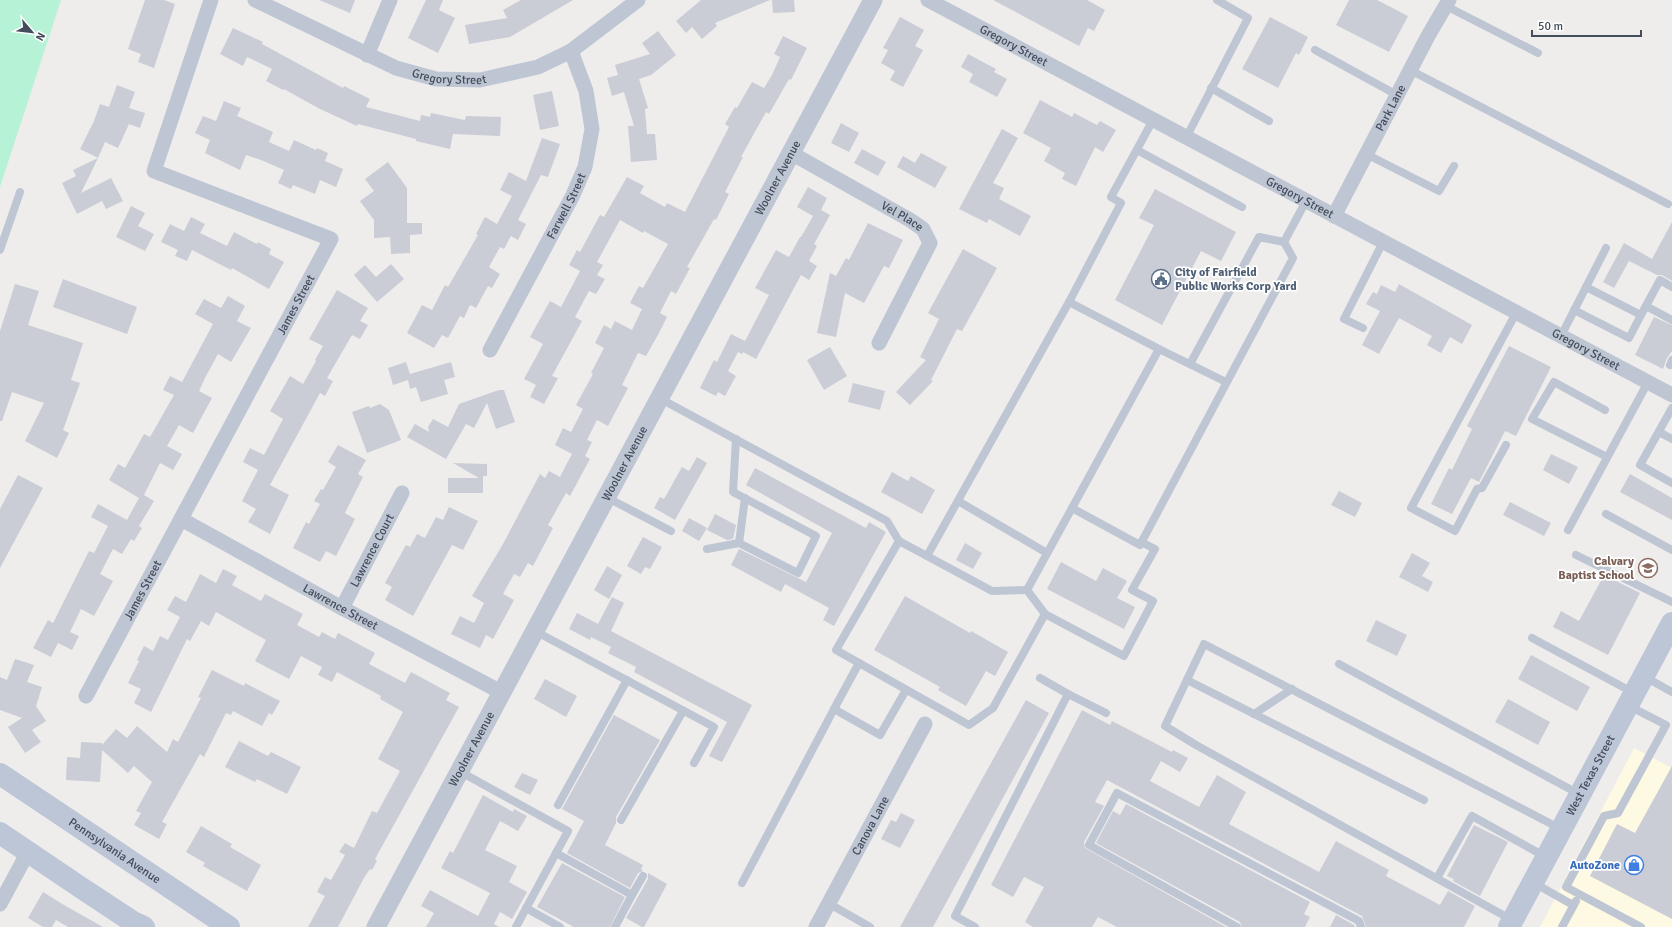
<svg xmlns="http://www.w3.org/2000/svg" width="1672" height="927" font-family="Signika,sans-serif">
  <rect width="100%" height="100%" fill="#efecec"/>
  <!-- commercial -->
  <polygon fill="#fdf9e2" points="1634,748 1672,768 1672,927 1540,927"/>
  <!-- green -->
  <polygon fill="#b6f2d6" points="0,0 61,0 0,187"/>
  <!-- building -->
  <g fill="#cacdd5">
    <polygon points="145,0 164,0 175,4 154,68 138,62 141,54 128,49"/>
    <polygon points="319,0 355,0 350,13"/>
    <polygon points="426,0 443,0 439,10 455,18 438,53 408,38"/>
    <polygon points="521,0 573,0 510,37 469,44 465,25 507,18 503,10"/>
    <polygon points="701,0 770,0 715,23 717,26 702,39 692,27 686,33 676,21"/>
    <polygon points="772,0 794,0 795,12 773,13"/>
    <polygon points="993,0 1087,0 1105,10 1094,31 1088,28 1079,46"/>
    <polygon points="1349,0 1377,0 1408,16 1389,52 1336,25"/>
    <polygon points="900,17 924,30 915,46 923,50 903,87 890,80 895,71 881,63 888,50 883,48"/>
    <polygon points="1270,17 1308,37 1299,55 1296,53 1278,88 1242,69"/>
    <polygon points="233,28 263,42 262,44 343,88 344,86 370,99 366,107 420,121 421,115 430,117 431,113 465,120 466,116 501,117 500,136 453,134 450,149 416,141 416,139 358,124 357,126 318,108 284,89 283,90 266,81 272,69 247,57 243,66 220,54"/>
    <polygon points="658,31 676,55 651,75 639,79 648,108 645,109 647,134 655,134 657,160 631,162 628,126 634,126 624,92 612,96 607,78 618,75 615,65 650,54 642,43"/>
    <polygon points="783,36 807,48 791,80 789,79 769,114 766,112 741,157 743,157 725,192 729,194 716,220 714,219 687,267 690,268 676,294 671,291 660,313 667,317 659,333 646,356 638,353 622,385 628,388 608,426 597,420 587,440 592,442 585,456 590,459 570,496 566,493 548,525 553,528 533,566 528,563 520,577 514,574 503,594 514,600 493,639 486,635 480,648 451,634 460,616 474,623 484,603 472,596 503,544 540,474 545,478 549,471 560,477 565,467 572,454 555,445 563,428 571,432 583,409 576,405 593,374 591,373 604,348 595,343 604,325 611,329 615,321 632,330 642,309 630,303 639,286 643,288 668,244 644,231 643,233 620,220 597,262 603,265 597,275 605,279 596,294 589,291 575,317 582,321 552,376 558,378 544,404 530,397 536,385 524,379 543,344 530,337 550,301 561,307 580,271 569,265 577,250 580,252 600,215 604,217 627,177 644,186 640,193 665,207 667,203 685,212 729,127 725,124 735,107 737,108 752,82 764,88 772,75 780,57 774,54"/>
    <polygon points="968,54 996,69 994,72 1007,79 997,97 969,82 973,74 961,67"/>
    <polygon points="117,85 135,92 129,108 145,113 140,128 129,124 118,148 105,142 98,158 80,149 94,121 100,104 109,107"/>
    <polygon points="552,91 559,126 540,130 533,95"/>
    <polygon points="1040,100 1072,117 1074,113 1097,125 1100,121 1116,130 1103,152 1095,147 1076,186 1062,179 1065,173 1044,161 1051,148 1023,133"/>
    <polygon points="224,101 241,108 237,116 273,132 269,142 289,151 294,140 316,150 317,148 328,153 325,161 343,169 336,187 320,180 315,194 293,185 291,189 278,183 284,170 261,160 246,155 240,170 205,153 210,140 195,133 203,116 216,121"/>
    <polygon points="841,123 859,133 849,152 831,143"/>
    <polygon points="1002,129 1018,138 993,183 1004,188 999,199 1031,216 1020,236 989,219 987,223 959,209"/>
    <polygon points="542,138 560,144 548,177 541,175 518,220 526,224 518,240 511,236 504,249 500,247 489,267 500,274 492,288 488,286 476,308 470,305 464,318 460,316 448,338 442,335 434,348 407,333 422,305 432,310 445,285 448,287 478,235 476,234 485,217 497,224 512,196 500,190 509,172 526,181"/>
    <polygon points="862,149 886,162 878,176 854,163"/>
    <polygon points="921,153 947,167 935,188 897,167 903,156 915,163"/>
    <polygon points="98,158 81,193 111,178 123,201 106,209 102,201 77,214 62,183 76,176 73,170"/>
    <polygon points="388,162 407,188 407,223 422,223 422,234 410,235 410,253 391,254 390,237 374,238 374,220 360,201 374,191 365,179"/>
    <polygon points="808,187 827,198 821,210 830,215 814,244 817,246 809,261 817,266 809,280 801,275 756,359 743,352 742,354 738,352 728,371 736,376 725,396 718,392 716,396 700,388 714,360 717,362 731,334 745,341 769,295 755,288 776,250 789,257 800,237 801,237 813,216 797,207"/>
    <polygon points="1155,189 1236,232 1221,261 1201,251 1162,325 1115,300 1154,225 1139,218"/>
    <polygon points="131,206 145,213 138,226 154,234 145,251 116,237"/>
    <polygon points="191,217 205,224 200,233 227,246 234,232 257,244 258,242 271,249 269,254 284,262 269,289 232,268 231,270 192,250 187,261 175,256 178,250 161,242 170,224 184,231"/>
    <polygon points="1672,222 1672,281 1662,275 1657,275 1629,261 1614,288 1603,282 1624,243 1652,259"/>
    <polygon points="868,223 903,240 889,268 884,266 864,303 845,293 836,337 817,333 830,273 836,276 846,258 849,260"/>
    <polygon points="963,249 997,268 962,331 957,329 931,380 933,381 910,405 896,392 926,360 920,357 939,319 928,313"/>
    <polygon points="391,264 404,279 377,302 354,275 365,265 376,277"/>
    <polygon points="63,279 137,307 127,334 53,307"/>
    <polygon points="15,284 39,291 28,325 83,343 71,380 80,383 63,430 69,433 57,458 25,441 44,403 12,392 2,421 0,421 0,331"/>
    <polygon points="1399,284 1472,325 1462,344 1450,337 1441,353 1427,345 1432,336 1399,318 1379,354 1362,345 1380,311 1366,304 1373,292 1377,294 1381,285 1395,292"/>
    <polygon points="337,290 368,308 360,321 368,325 360,339 352,335 327,378 333,381 325,396 320,393 270,485 289,495 270,534 248,522 256,509 242,501 258,470 243,462 250,448 264,455 283,419 270,411 290,376 303,384 316,361 315,360 323,346 309,339"/>
    <polygon points="228,296 245,306 237,321 251,328 231,362 218,354 205,378 199,391 212,398 193,433 179,425 167,446 182,454 173,470 160,463 144,495 154,501 139,526 142,528 134,541 131,539 122,554 113,549 100,574 113,581 94,616 81,609 70,632 79,636 72,650 58,643 51,657 33,648 48,620 53,623 89,551 94,553 108,526 91,517 98,504 127,520 139,498 109,480 118,464 125,468 144,434 150,437 174,395 163,390 170,376 182,382 213,324 195,314 204,299 221,308"/>
    <polygon points="1654,317 1672,325 1672,351 1667,358 1663,369 1635,355"/>
    <polygon points="1509,346 1551,367 1516,436 1505,431 1479,482 1471,478 1452,514 1431,504 1449,468 1452,470 1472,429 1467,426"/>
    <polygon points="830,347 847,376 824,390 807,360"/>
    <polygon points="406,362 410,374 451,362 455,377 444,380 448,394 421,402 416,387 410,389 408,380 393,385 388,368"/>
    <polygon points="853,383 885,391 880,410 848,402"/>
    <polygon points="499,390 504,390 515,422 496,429 487,403 474,428 466,424 446,459 407,437 415,424 429,432 428,427 433,419 448,427 459,404"/>
    <polygon points="380,404 389,410 401,440 367,453 352,412 369,406 370,408"/>
    <polygon points="338,445 366,460 358,474 363,477 345,513 355,519 336,556 326,551 320,562 293,548 306,522 309,524 320,504 314,501 321,489 323,490 336,467 328,462"/>
    <polygon points="1551,454 1578,467 1569,484 1543,470"/>
    <polygon points="697,457 707,463 675,520 654,508 660,497 664,499 682,467 689,471"/>
    <polygon points="453,463 487,464 487,476 483,476 483,493 448,493 448,478 479,478"/>
    <polygon points="755,468 866,528 869,522 886,532 834,626 823,620 829,608 785,584 781,592 731,565 739,549 806,582 832,533 746,485"/>
    <polygon points="892,472 908,481 911,476 935,490 922,514 881,492"/>
    <polygon points="1630,474 1672,498 1672,520 1620,492"/>
    <polygon points="18,475 43,488 0,568 0,509"/>
    <polygon points="1339,491 1362,503 1355,517 1331,505"/>
    <polygon points="1510,502 1551,523 1544,536 1503,515"/>
    <polygon points="449,507 478,521 463,550 452,545 413,616 385,600 392,587 385,583 406,545 410,547 417,534 425,538 436,517 443,520"/>
    <polygon points="715,514 736,525 733,539 727,540 707,530"/>
    <polygon points="689,518 707,528 699,541 682,531"/>
    <polygon points="643,537 662,547 650,569 645,567 641,574 627,566"/>
    <polygon points="965,543 982,553 973,569 956,560"/>
    <polygon points="1412,553 1430,563 1422,576 1433,582 1428,592 1399,577"/>
    <polygon points="1061,562 1096,581 1103,568 1127,581 1117,598 1135,607 1124,629 1047,589"/>
    <polygon points="607,566 622,575 609,599 594,590"/>
    <polygon points="223,569 237,576 232,585 261,601 265,594 303,614 297,625 319,637 322,632 335,639 338,633 375,653 369,664 405,683 411,672 450,693 446,700 459,707 375,859 377,861 372,870 370,869 365,876 338,927 308,927 325,896 317,892 325,877 331,880 345,855 339,852 345,843 354,848 372,811 377,813 400,771 378,759 403,712 380,699 381,696 337,672 332,682 318,675 322,667 301,656 289,679 255,661 266,640 216,612 209,626 201,621 190,641 187,639 151,712 134,703 141,689 128,683 139,661 137,660 144,646 153,651 160,636 168,640 180,617 167,610 175,596 186,602 200,574 216,583"/>
    <polygon points="1604,575 1640,593 1608,655 1553,627 1561,611 1579,621"/>
    <polygon points="905,596 970,633 971,631 1008,652 995,676 986,671 966,706 938,690 940,687 874,650"/>
    <polygon points="612,597 624,603 611,631 752,705 722,762 709,756 727,722 634,672 636,667 608,653 611,647 591,637 590,640 569,629 577,613 598,624"/>
    <polygon points="1376,620 1407,635 1397,656 1366,641"/>
    <polygon points="1531,655 1590,687 1577,711 1518,679"/>
    <polygon points="15,659 34,665 27,682 42,687 36,706 46,721 32,730 41,742 25,753 8,727 22,718 0,710 0,677 7,680"/>
    <polygon points="212,670 244,686 245,683 280,701 272,715 269,713 262,726 233,711 231,715 226,713 204,757 200,754 162,822 167,824 159,839 134,825 141,813 136,811 152,782 134,766 128,773 102,750 100,782 66,780 67,757 80,758 81,742 102,743 102,745 116,729 127,738 137,726 167,752 173,739 178,742 201,698 198,697"/>
    <polygon points="545,679 577,696 566,717 534,699"/>
    <polygon points="1508,699 1550,722 1538,745 1495,722"/>
    <polygon points="1026,700 1049,713 933,927 900,927"/>
    <polygon points="1082,710 1110,725 1112,721 1172,752 1173,750 1188,758 1180,772 1161,761 1150,781 1199,807 1217,775 1246,792 1229,824 1319,872 1336,841 1389,870 1386,876 1440,905 1448,891 1475,906 1464,927 1366,927 1362,916 1107,780 1095,802 1104,806 1084,842 1085,848 1226,927 1117,927 1098,917 1092,927 1033,927 1025,922 1044,887 1024,877 1013,897 991,885"/>
    <polygon points="614,715 660,740 616,817 616,823 605,845 643,865 641,869 643,871 638,873 630,888 567,853 584,821 562,809"/>
    <polygon points="239,741 268,756 271,752 301,767 287,794 257,779 255,782 225,767"/>
    <polygon points="1672,766 1672,919 1590,876 1617,824 1635,833"/>
    <polygon points="522,773 538,780 530,795 514,787"/>
    <polygon points="483,795 513,812 514,809 527,816 518,831 500,821 485,850 517,866 509,882 527,892 512,919 500,912 494,924 499,927 426,927 434,913 421,906 430,890 478,916 490,893 441,868 450,851 453,853"/>
    <polygon points="1126,804 1310,902 1304,914 1310,917 1305,927 1242,927 1240,922 1096,843 1113,811 1120,815"/>
    <polygon points="901,813 915,820 900,848 881,839 891,820 896,822"/>
    <polygon points="1474,825 1508,842 1480,896 1453,881 1454,879 1447,876"/>
    <polygon points="201,826 232,844 230,847 261,865 247,891 203,866 205,863 186,852"/>
    <polygon points="562,863 625,897 610,927 574,927 537,907"/>
    <polygon points="648,873 667,884 644,927 642,927 626,918 648,879"/>
    <polygon points="43,892 64,905 103,927 68,927 56,920 52,927 43,927 28,918"/>
    <polygon points="1336,915 1354,925 1355,927 1330,927"/>
  </g>
  <g fill="none" stroke-linecap="round" stroke-linejoin="round">
    <!-- service -->
    <g stroke="#bec6d3" stroke-width="8">
      <polyline points="1446,6 1538,53"/>
      <polyline points="1315,50 1397,95"/>
      <polyline points="1410,70 1668,204"/>
      <polyline points="1211,88 1269,121"/>
      <polyline points="1186,138 1248,18 1217,0"/>
      <polyline points="1137,150 1242,207"/>
      <polyline points="1366,154 1439,191 1454,166"/>
      <polyline points="1284,242 1306,201"/>
      <polyline points="0,250 20,192"/>
      <polyline points="1586,287 1641,315 1660,280 1672,287"/>
      <polyline points="1069,302 1121,203 1111,197 1153,120"/>
      <polyline points="1646,306 1672,320"/>
      <polyline points="1574,310 1629,338 1641,315"/>
      <polyline points="1363,328 1344,319 1383,242"/>
      <polyline points="1561,336 1606,248"/>
      <polyline points="1159,349 1226,382"/>
      <polyline points="1670,365 1672,360"/>
      <polyline points="659,398 887,521 899,541"/>
      <polyline points="1672,408 1640,465 1672,483"/>
      <polyline points="1605,410 1554,382 1532,419 1607,457"/>
      <polyline points="1659,432 1672,439"/>
      <polyline points="1506,445 1482,488 1477,489 1455,531 1411,508 1516,313"/>
      <polyline points="606,497 671,531"/>
      <polyline points="958,501 1047,553"/>
      <polyline points="1606,514 1672,550"/>
      <polyline points="1568,530 1648,382"/>
      <polyline points="1141,542 1155,549 1132,590 1153,601 1124,656 1045,614 993,708 969,725 836,650 899,541 927,556 1069,302 1159,349 1072,508 1140,545 1293,258 1284,242 1259,237 1190,364"/>
      <polyline points="739,543 745,498"/>
      <polyline points="707,549 739,543 798,573 816,536 733,492 736,439"/>
      <polyline points="1576,555 1672,602"/>
      <polyline points="927,556 992,591 1027,590"/>
      <polyline points="1045,614 1027,590 1072,508"/>
      <polyline points="535,631 714,727 694,763"/>
      <polyline points="1532,638 1634,693"/>
      <polyline points="859,663 834,709 880,735 906,690"/>
      <polyline points="1339,664 1579,794"/>
      <polyline points="1645,677 1672,692"/>
      <polyline points="1040,678 1068,694"/>
      <polyline points="1187,680 1424,800"/>
      <polyline points="1629,706 1666,725 1618,813 1604,816 1566,887 1641,927"/>
      <polyline points="1254,714 1292,689"/>
      <polyline points="459,771 568,831 516,927"/>
      <polyline points="558,805 627,680"/>
      <polyline points="621,820 683,711"/>
      <polyline points="556,853 632,895 615,927"/>
      <polyline points="1437,878 1472,816 1546,857"/>
      <polyline points="742,883 834,709"/>
      <polyline points="1534,883 1573,905"/>
      <polyline points="632,895 643,876"/>
      <polyline points="828,903 870,927"/>
      <polyline points="526,908 560,927"/>
      <polyline points="1512,920 1196,745 1165,726 1204,644 1561,829"/>
      <polyline points="975,927 955,916 1068,694 1106,713"/>
      <polyline points="1237,927 1089,845 1117,793 1359,921 1361,927"/>
      <polyline points="1562,927 1576,901"/>
    </g>
    <!-- minor -->
    <g stroke="#bec6d3" stroke-width="15">
      <path id="s1" d="M255 0 396 68 436 79 480 80 538 67 571 51 638 0"/>
      <path id="s2" d="M928 0 1672 395"/>
      <polyline points="367,55 390,0"/>
      <path id="s3" d="M791 153 910 220 923 229 930 243 879 343"/>
      <path id="s4" d="M1334 216 1428 36 1449 0"/>
      <path id="s5" d="M490 350 573 195 585 167 592 129 586 91 571 51"/>
      <path id="s6" d="M181 519 342 608 501 692"/>
      <path id="s7" d="M342 608 402 493"/>
      <path id="s8" d="M86 696 331 239 154 171 211 0"/>
      <polyline points="0,904 28,852"/>
      <path id="s9" d="M816 927 925 724"/>
    </g>
    <!-- tertiary -->
    <path stroke="#bec6d3" stroke-width="19" id="s10" d="M376 927 873 0"/>
    <!-- secondary -->
    <g stroke="#bdc6d7" stroke-width="22">
      <path id="s11" d="M0 774 229 927"/>
      <polyline points="0,833 83,889 133,922 144,927"/>
      <path id="s12" d="M1509 927 1672 623"/>
    </g>
  </g>
  <!-- icons -->
  <defs>
    <g id="civic-ring" transform="scale(1)"><circle r="9.5" fill="#fff" stroke="#5c6f8a" stroke-width="1.5"/><path d="M-.6-6.5H3V-4.5H.6V-3L4-1V1h2V6H-6V1h2V-1L-.6-3ZM-1.2 2.5V6h2.4V2.5Z" fill="#5c6f8a"/></g>
    <g id="school-ring" transform="scale(1)"><circle r="9.5" fill="#fff" stroke="#8d6e63" stroke-width="1.5"/><path d="M0-5L7-2L0 1L-7-2ZM-4 1L0 2.5L4 1V4Q0 6-4 4Z" fill="#8d6e63"/></g>
    <g id="shop-ring" transform="scale(1)"><circle r="9.5" fill="#fff" stroke="#3f7fe0" stroke-width="1.5"/><path d="M-5-2.5h2.3a2.7 3.5 0 0 1 5.4 0H5L5.5 6h-11ZM-1.5-2.5h3a1.5 2.3 0 0 0-3 0Z" fill="#3f7fe0"/></g>
  </defs>
  <g fill-rule="evenodd">
    <use href="#civic-ring" x="1161" y="279"/>
    <use href="#school-ring" x="1648" y="568"/>
    <use href="#shop-ring" x="1634" y="865"/>
  </g>
  <g text-anchor="middle" stroke-width="3.5" stroke-linejoin="round" paint-order="stroke">
    <!-- street labels -->
    <g font-size="12" fill="#434c5b" stroke="#fff">
      <text dy="4" stroke="none"><textPath href="#s2" startOffset="97">Gregory Street</textPath></text>
      <text dy="4" stroke="none"><textPath href="#s1" startOffset="211">Gregory Street</textPath></text>
      <text dy="4" stroke="none"><textPath href="#s4" startOffset="122">Park Lane</textPath></text>
      <text dy="4" stroke="none"><textPath href="#s10" startOffset="850">Woolner Avenue</textPath></text>
      <text dy="4" stroke="none"><textPath href="#s2" startOffset="421">Gregory Street</textPath></text>
      <text dy="4" stroke="none"><textPath href="#s5" startOffset="163">Farwell Street</textPath></text>
      <text dy="4" stroke="none"><textPath href="#s3" startOffset="128">Vel Place</textPath></text>
      <text dy="4" stroke="none"><textPath href="#s8" startOffset="444">James Street</textPath></text>
      <text dy="4" stroke="none"><textPath href="#s2" startOffset="745">Gregory Street</textPath></text>
      <text dy="4" stroke="none"><textPath href="#s10" startOffset="526">Woolner Avenue</textPath></text>
      <text dy="4" stroke="none"><textPath href="#s7" startOffset="65">Lawrence Court</textPath></text>
      <text dy="4" stroke="none"><textPath href="#s8" startOffset="120">James Street</textPath></text>
      <text dy="4" stroke="none"><textPath href="#s6" startOffset="182">Lawrence Street</textPath></text>
      <text dy="4" stroke="none"><textPath href="#s10" startOffset="202">Woolner Avenue</textPath></text>
      <text dy="4" stroke="none"><textPath href="#s12" startOffset="172">West Texas Street</textPath></text>
      <text dy="4" stroke="none"><textPath href="#s9" startOffset="115">Canova Lane</textPath></text>
      <text dy="4" stroke="none"><textPath href="#s11" startOffset="138">Pennsylvania Avenue</textPath></text>
    </g>
    <!-- service labels -->
    <g font-size="12" font-weight="bold" fill="#4e5e75" stroke="#fff" text-anchor="start">
      <text x="1175" y="276">City of Fairfield<tspan x="1175" dy="14">Public Works Corp Yard</tspan></text>
    </g>
    <!-- education labels -->
    <g font-size="12" font-weight="bold" fill="#785e54" stroke="#fff" text-anchor="end">
      <text x="1634" y="565">Calvary<tspan x="1634" dy="14">Baptist School</tspan></text>
    </g>
    <!-- shop labels -->
    <g font-size="12" font-weight="bold" fill="#366cbe" stroke="#fff" text-anchor="end">
      <text x="1620" y="869">AutoZone</text>
    </g>
  </g>
  <!-- north arrow -->
  <g transform="translate(32 32) rotate(118)" stroke="#ffffff" stroke-width="3" paint-order="stroke">
  <path d="M0-3L7 15L0 10L-7 15Z" fill="#434c5b"/>
  <text y="-6" font-size="11" font-weight="bold" text-anchor="middle" fill="#434c5b">N</text>
  </g>
  <!-- scale -->
  <path d="M1532 30v6h109v-6" fill="none" stroke="#434c5b" stroke-width="2"/>
  <text x="1538" y="30" font-size="12" fill="#434c5b" stroke="#ffffff" stroke-width="3" paint-order="stroke">50 m</text>
</svg>
